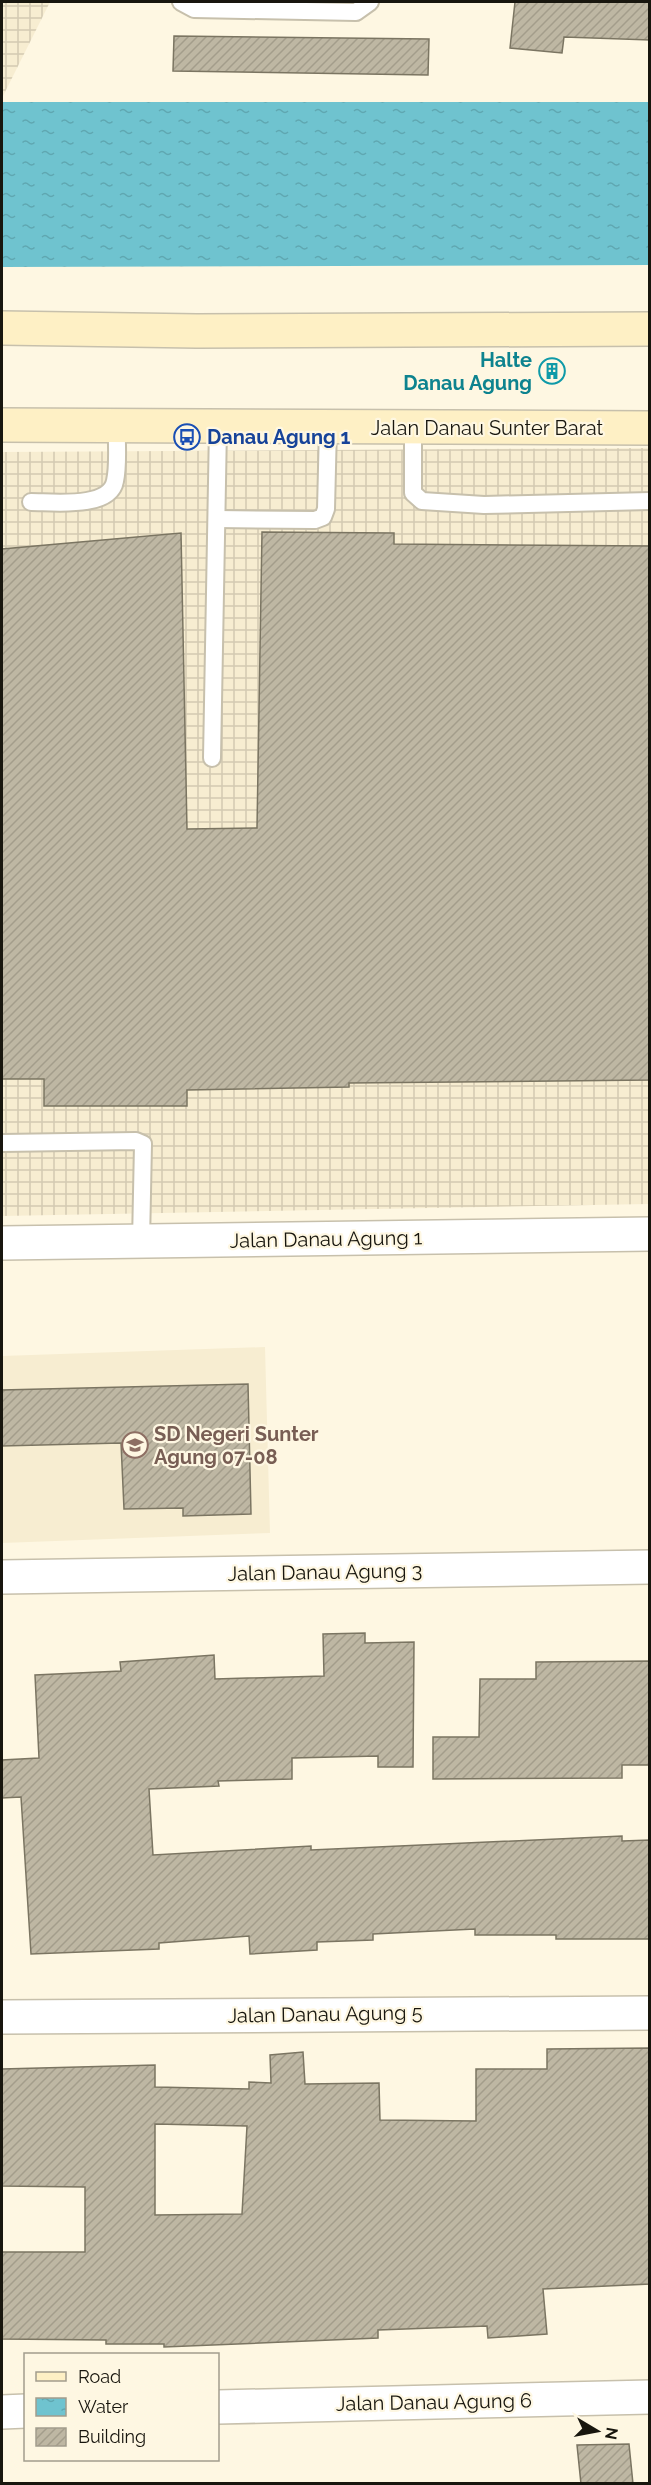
<svg xmlns="http://www.w3.org/2000/svg" width="651" height="2485" font-family="Raleway,sans-serif">
  <defs>
    <pattern id="industrial-grid" width="8" height="8" patternUnits="userSpaceOnUse" patternTransform="scale(1.5)"><rect width="8" height="8" fill="#f7edd1"/><path d="M0 4h8M4 0v8" fill="none" stroke="#d3cab2"/></pattern>
    <pattern id="water-ripples" width="26" height="14" patternUnits="userSpaceOnUse" patternTransform="scale(1.5)"><rect width="26" height="14" fill="#6fc3cf"/><path d="M2 4q2-2 4 0t4 0M15 11q2-2 4 0t4 0" fill="none" stroke="#5fa7b1"/></pattern>
    <pattern id="building-hatch" width="6" height="6" patternUnits="userSpaceOnUse" patternTransform="scale(1.5)"><rect width="6" height="6" fill="#beb7a3"/><path d="M-1 1l2-2M0 6l6-6M5 7l2-2" fill="none" stroke="#a39d8b"/></pattern>
  </defs>
  <rect width="100%" height="100%" fill="#fef7e2"/>
  <!-- built -->
  <polygon fill="#f7edd1" points="265,1347 270,1533 2,1543 2,1356"/>
  <!-- industrial -->
  <g fill="url(#industrial-grid)">
    <polygon points="2,2 50,2 2,98"/>
    <polygon points="649,448 649,1204 2,1216 2,452"/>
  </g>
  <!-- water -->
  <polygon fill="url(#water-ripples)" points="2,102 649,102 649,265 2,267"/>
  <!-- building -->
  <g fill="url(#building-hatch)" stroke="#7b7562" stroke-width="1.5" fill-rule="evenodd">
    <polygon points="515,2 650,2 650,40 564,37 562,53 510,48"/>
    <polygon points="174,36 429,39 428,75 173,71"/>
    <polygon points="262,532 394,533 394,544 650,546 650,1080 349,1083 349,1087 187,1090 187,1106 44,1106 44,1079 2,1079 2,549 181,533 187,829 257,828"/>
    <polygon points="248,1384 251,1514 183,1516 183,1508 124,1509 121,1443 2,1446 2,1390"/>
    <polygon points="365,1633 365,1643 414,1642 413,1767 378,1767 378,1756 292,1758 292,1779 218,1781 219,1786 149,1789 153,1855 311,1846 311,1850 622,1836 622,1841 650,1840 650,1939 556,1939 556,1935 475,1935 475,1929 373,1934 373,1940 317,1942 317,1950 250,1954 249,1936 159,1943 159,1949 31,1954 21,1797 2,1798 2,1760 39,1758 35,1675 121,1671 120,1662 214,1655 215,1679 324,1676 323,1634"/>
    <polygon points="650,1661 650,1765 622,1765 622,1778 433,1779 433,1737 479,1737 480,1679 536,1679 536,1662"/>
    <path d="M650 2048V2284L543 2289 547 2334 488 2338 487 2326 378 2330V2338L164 2347V2344H106V2340L2 2339V2252H85V2187L2 2186V2069L155 2065V2087L249 2089V2082L271 2083 270 2055 303 2052 305 2084 379 2083 380 2120 476 2121V2069H547V2049ZM155 2124 247 2126 242 2214 155 2215Z"/>
    <polygon points="629,2444 633,2484 581,2484 577,2445"/>
  </g>
  <g fill="none" stroke-linecap="round" stroke-linejoin="round">
    <!-- service casing -->
    <g stroke="#c7c0ac" stroke-width="20">
      <g id="service">
        <polyline points="181,2 194,9 356,12 370,2"/>
        <polyline points="413,427 413,493 422,501 484,505 650,501"/>
        <path d="M31 502C53 502 110 509 115 481 119 463 116 442 117 424"/>
        <polyline points="217,519 315,520 323,517 326,509 328,427"/>
        <polyline points="212,758 218,427"/>
        <polyline points="2,1143 136,1141 143,1144 141,1242"/>
      </g>
    </g>
    <!-- minor casing -->
    <g stroke="#c7c0ac" stroke-width="36">
      <g id="minor">
        <polyline points="2,1243 650,1234"/>
        <polyline points="2,1577 650,1567"/>
        <polyline points="2,2017 650,2013"/>
        <polyline points="218,2407 650,2397"/>
        <polyline points="2,2412 26,2411"/>
      </g>
    </g>
    <!-- secondary casing -->
    <g stroke="#c7c0ac" stroke-width="36">
      <g id="secondary">
        <polyline points="2,328 197,331 650,329"/>
        <polyline points="2,425 650,428"/>
      </g>
    </g>
    <!-- service -->
    <use href="#service" stroke="#fff" stroke-width="16"/>
    <!-- minor -->
    <use href="#minor" stroke="#fff" stroke-width="33"/>
    <!-- secondary -->
    <use href="#secondary" stroke="#fef0c5" stroke-width="33"/>
  </g>
  <!-- icons -->
  <defs>
    <g id="building-ring" transform="scale(1.35)"><circle r="9.5" fill="#fef7e2" stroke="#0f9aa8" stroke-width="1.5"/><path d="M-4-6H4V6H1V3H-1V6H-4ZM-2.5-4.3h1.7v1.8h-1.7ZM.8-4.3h1.7v1.8H.8ZM-2.5-1h1.7V.8h-1.7ZM.8-1h1.7V.8H.8Z" fill="#0f9aa8"/></g>
    <g id="bus-ring" transform="scale(1.35)"><circle r="9.5" fill="#fef7e2" stroke="#1a4fb4" stroke-width="1.5"/><path d="M-5-6H5V4H4V6H2V4H-2V6H-4V4H-5ZM-3.5-4V0h7V-4ZM-3.5 1.2v1.5H-2V1.2ZM2 1.2v1.5H3.5V1.2Z" fill="#1a4fb4"/></g>
    <g id="school-ring" transform="scale(1.35)"><circle r="9.5" fill="#fef7e2" stroke="#8d6e63" stroke-width="1.5"/><path d="M0-5L7-2L0 1L-7-2ZM-4 1L0 2.5L4 1V4Q0 6-4 4Z" fill="#8d6e63"/></g>
  </defs>
  <g fill-rule="evenodd">
    <use href="#building-ring" x="552" y="371"/>
    <use href="#bus-ring" x="187" y="437"/>
    <use href="#school-ring" x="135" y="1445"/>
  </g>
  <g text-anchor="middle" stroke-width="4.5" stroke-linejoin="round" paint-order="stroke">
    <!-- culture labels -->
    <g font-size="20" font-weight="bold" fill="#0d838f" stroke="#fef7e2" text-anchor="end">
      <text x="532" y="367">Halte<tspan x="532" dy="23">Danau Agung</tspan></text>
    </g>
    <!-- street labels -->
    <g font-size="20" fill="#18160e" stroke="#fef7e2">
      <text x="487" y="435">Jalan Danau Sunter Barat</text>
      <text transform="translate(326 1239) rotate(-1)" y="7">Jalan Danau Agung 1</text>
      <text transform="translate(325 1572) rotate(-1)" y="7">Jalan Danau Agung 3</text>
      <text transform="translate(325 2014) rotate(-1)" y="7">Jalan Danau Agung 5</text>
      <text transform="translate(434 2402) rotate(-1)" y="7">Jalan Danau Agung 6</text>
    </g>
    <!-- transit labels -->
    <g font-size="20" font-weight="bold" fill="#164399" stroke="#fef7e2" text-anchor="start">
      <text x="207" y="444">Danau Agung 1</text>
    </g>
    <!-- education labels -->
    <g font-size="20" font-weight="bold" fill="#785e54" stroke="#fef7e2" text-anchor="start">
      <text x="154" y="1441">SD Negeri Sunter<tspan x="154" dy="23">Agung 07-08</tspan></text>
    </g>
  </g>
  <!-- border -->
  <rect width="651" height="2485" fill="none" stroke="#18160e" stroke-width="6"/>
  <!-- legend -->
  <rect x="24" y="2353" width="195" height="108" fill="#fef7e2" stroke="#a29d8d" stroke-width="1.5"/>
  <rect x="36" y="2372" width="30" height="9" fill="#fef0c5" stroke="#a29d8d" stroke-width="1.5"/>
  <text x="78" y="2383" font-size="18" fill="#18160e">Road</text>
  <rect x="36" y="2398" width="30" height="18" fill="url(#water-ripples)" stroke="#a29d8d" stroke-width="1.5"/>
  <text x="78" y="2413" font-size="18" fill="#18160e">Water</text>
  <rect x="36" y="2428" width="30" height="18" fill="url(#building-hatch)" stroke="#a29d8d" stroke-width="1.5"/>
  <text x="78" y="2443" font-size="18" fill="#18160e">Building</text>
  <!-- north arrow -->
  <g transform="translate(597 2431) rotate(100)" stroke="#fef7e2" stroke-width="4.5" paint-order="stroke">
  <path d="M0-4.5L10 22L0 15L-10 22Z" fill="#18160e"/>
  <text y="-9" font-size="16" font-weight="bold" text-anchor="middle" fill="#18160e">N</text>
  </g>
</svg>
